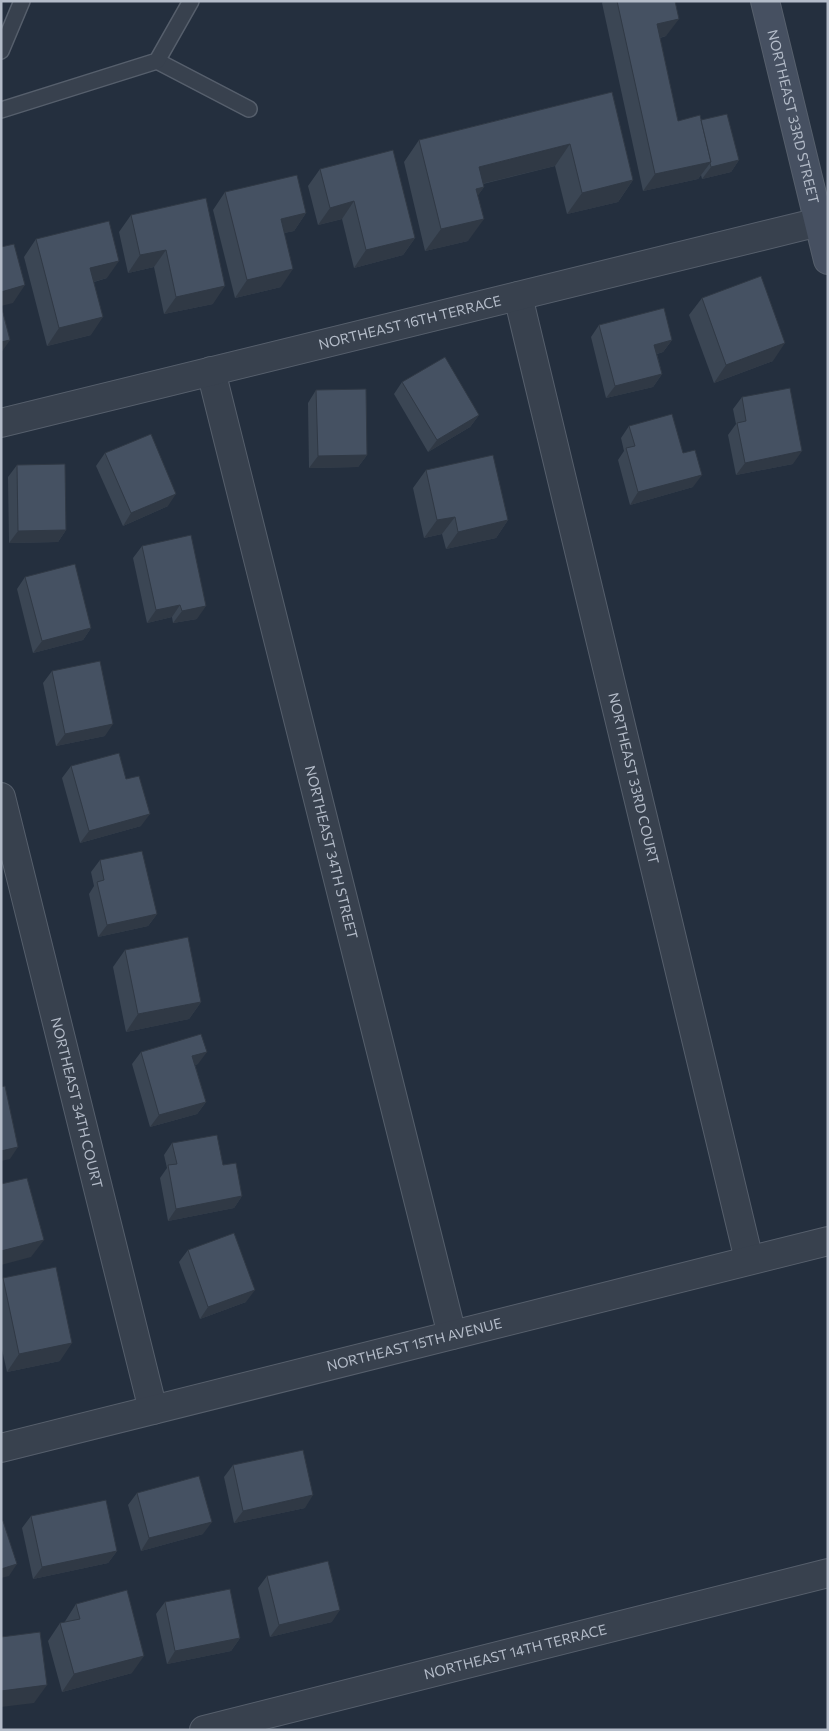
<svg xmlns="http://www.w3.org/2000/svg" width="829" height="1731" font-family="Commissioner,sans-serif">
  <rect width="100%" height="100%" fill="#242f3e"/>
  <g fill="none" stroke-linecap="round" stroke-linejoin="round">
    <!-- lane casing -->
    <g stroke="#565f6c" stroke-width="18">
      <g id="lane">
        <polyline points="1,51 22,1"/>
        <polyline points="157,61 249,109"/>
        <polyline points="1,110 157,61 191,1"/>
      </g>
    </g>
    <!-- street casing -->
    <g stroke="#565f6c" stroke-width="30">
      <g id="street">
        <path id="s1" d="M518 296 749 1260"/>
        <path id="s2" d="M211 371 452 1335"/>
        <path id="s3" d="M1 423 819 222"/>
        <path id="s4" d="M1 797 153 1410"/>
        <path id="s5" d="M1 1448 828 1241"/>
        <path id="s6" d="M204 1730 828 1573"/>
      </g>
    </g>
    <!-- secondary casing -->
    <g stroke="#565f6c" stroke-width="30">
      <g id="secondary">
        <path id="s7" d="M765 1 828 260"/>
      </g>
    </g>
    <!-- lane -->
    <use href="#lane" stroke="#38414e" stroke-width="15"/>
    <!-- street -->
    <use href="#street" stroke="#38414e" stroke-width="28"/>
    <!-- secondary -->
    <use href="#secondary" stroke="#465061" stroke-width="28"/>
  </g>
  <!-- wall -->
  <g fill="#3b4654">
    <polygon points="603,1 675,1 666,36 660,38 678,121 701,120 739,160 731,172 702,179 701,175 698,179 643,191 602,3"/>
    <polygon points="612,92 633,180 618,202 567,214 555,166 483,184 484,187 478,195 468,241 425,251 404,162 419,140"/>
    <polygon points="320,169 415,238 403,255 354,268 342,219 318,225 308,186"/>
    <polygon points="225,192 306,213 294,231 284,233 281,287 235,298 213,210"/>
    <polygon points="206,198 213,304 164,314 154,267 128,273 119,232 131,215"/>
    <polygon points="36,239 107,278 94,282 91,335 47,346 24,257"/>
    <polygon points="702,298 773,361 714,383 689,315"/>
    <polygon points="599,325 672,340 663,352 657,354 662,374 653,387 606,398 591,337"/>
    <polygon points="402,382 479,415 470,427 428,452 394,394"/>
    <polygon points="316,390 367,455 358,467 309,468 308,403"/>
    <polygon points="742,397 793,464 736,475 728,435 736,424 733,409"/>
    <polygon points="629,426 683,453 693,487 630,505 618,460 624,451 621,438"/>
    <polygon points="105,453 168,506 123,526 96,466"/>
    <polygon points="17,465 66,530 58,542 9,543 8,477"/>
    <polygon points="426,470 508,520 496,538 446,549 442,534 424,538 413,488"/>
    <polygon points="142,546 197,619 173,623 172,617 147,623 133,558"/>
    <polygon points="25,577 91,628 83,640 33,653 17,589"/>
    <polygon points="52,671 105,736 56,746 43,683"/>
    <polygon points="71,766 126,779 141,826 80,843 62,778"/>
    <polygon points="100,860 157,914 148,926 98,937 89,894 94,886 91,872"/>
    <polygon points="125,950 201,1002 189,1019 126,1032 113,967"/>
    <polygon points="141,1052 198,1064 195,1065 206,1102 197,1114 150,1127 132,1064"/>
    <polygon points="172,1143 223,1165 242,1196 234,1208 168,1221 160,1178 167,1168 164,1155"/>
    <polygon points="188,1250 246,1302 200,1319 179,1262"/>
    <polygon points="3,1278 60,1361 7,1372 1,1345 1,1281"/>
    <polygon points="233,1465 305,1508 234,1523 224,1477"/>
    <polygon points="137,1493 203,1534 141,1551 128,1505"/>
    <polygon points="31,1516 117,1551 108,1563 33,1579 22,1528"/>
    <polygon points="267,1576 332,1622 270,1637 258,1588"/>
    <polygon points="165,1602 240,1638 231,1651 167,1664 156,1614"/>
    <polygon points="76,1604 132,1673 62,1692 48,1641 60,1623 64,1623"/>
  </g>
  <!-- shaded-wall -->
  <g fill="#303945">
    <polygon points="679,19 666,36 645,41 657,24"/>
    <polygon points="570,144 555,166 464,188 479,167"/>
    <polygon points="739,160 731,172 702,179 711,167"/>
    <polygon points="711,162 698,179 643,191 655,174"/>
    <polygon points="633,180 618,202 567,214 582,193"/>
    <polygon points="484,187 469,208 476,189"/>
    <polygon points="354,201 342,219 318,225 330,208"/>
    <polygon points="306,213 294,231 269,236 281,219"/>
    <polygon points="484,219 468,241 425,251 441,229"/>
    <polygon points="415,238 403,255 354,268 366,250"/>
    <polygon points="166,250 154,267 128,273 140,255"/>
    <polygon points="119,261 107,278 78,286 90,268"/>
    <polygon points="293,269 281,287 235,298 247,280"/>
    <polygon points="25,285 13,303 1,306 1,292"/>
    <polygon points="225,286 213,304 164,314 176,297"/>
    <polygon points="103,317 91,335 47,346 59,328"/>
    <polygon points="10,340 1,353 1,342"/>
    <polygon points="672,340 663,352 646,357 654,345"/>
    <polygon points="785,343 773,361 714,383 726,365"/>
    <polygon points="662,374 653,387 606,398 615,386"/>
    <polygon points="479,415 470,427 428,452 437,440"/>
    <polygon points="802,451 793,464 736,475 745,463"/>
    <polygon points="367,455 358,467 309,468 318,456"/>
    <polygon points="702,475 693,487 630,505 638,492"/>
    <polygon points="176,494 168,506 123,526 131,513"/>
    <polygon points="455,517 442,534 424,538 437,520"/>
    <polygon points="508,520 496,538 446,549 458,532"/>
    <polygon points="66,530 58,542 9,543 18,531"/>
    <polygon points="180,605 172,617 147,623 156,610"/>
    <polygon points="206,606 197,619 173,623 182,611"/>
    <polygon points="91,628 83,640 33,653 42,641"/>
    <polygon points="113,724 105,736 56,746 65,734"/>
    <polygon points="150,814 141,826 80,843 89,831"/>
    <polygon points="157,914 148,926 98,937 107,925"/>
    <polygon points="201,1002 189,1019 126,1032 138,1014"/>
    <polygon points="207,1052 198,1064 184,1068 192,1056"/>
    <polygon points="206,1102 197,1114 150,1127 159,1115"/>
    <polygon points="18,1147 10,1159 1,1161 1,1151"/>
    <polygon points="242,1196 234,1208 168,1221 176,1209"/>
    <polygon points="44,1240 31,1257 1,1265 1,1251"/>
    <polygon points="255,1290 246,1302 200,1319 208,1307"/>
    <polygon points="72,1343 60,1361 7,1372 19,1354"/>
    <polygon points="313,1495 305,1508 234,1523 243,1511"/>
    <polygon points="212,1522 203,1534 141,1551 149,1538"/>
    <polygon points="117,1551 108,1563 33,1579 42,1567"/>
    <polygon points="17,1564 9,1576 1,1578 1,1569"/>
    <polygon points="340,1610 332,1622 270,1637 279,1625"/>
    <polygon points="240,1638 231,1651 167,1664 175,1651"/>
    <polygon points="144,1656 132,1673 62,1692 74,1674"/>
    <polygon points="47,1685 34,1703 1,1707 1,1691"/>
  </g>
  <!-- building -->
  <g fill="#455162" stroke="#303945">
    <polygon points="617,1 675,1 679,19 657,24 678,121 700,115 711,162 655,174"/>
    <polygon points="612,92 633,180 582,193 570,144 479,167 484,187 476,189 484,219 441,229 419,140"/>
    <polygon points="727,114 739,160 711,167 710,163 711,162 701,120"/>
    <polygon points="393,150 415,238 366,250 354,201 330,208 320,169"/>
    <polygon points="297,175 306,213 281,219 293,269 247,280 225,192"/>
    <polygon points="206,198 225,286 176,297 166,250 140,255 131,215"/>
    <polygon points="109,221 119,261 90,268 103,317 59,328 36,239"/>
    <polygon points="14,244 25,285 1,292 1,247"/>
    <polygon points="761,276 785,343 726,365 702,298"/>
    <polygon points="1,305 10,340 1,342"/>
    <polygon points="664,308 672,340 654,345 662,374 615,386 599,325"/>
    <polygon points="445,357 479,415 437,440 402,382"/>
    <polygon points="790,388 802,451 745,463 737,423 746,421 742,397"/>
    <polygon points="366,389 367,455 318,456 316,390"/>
    <polygon points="672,414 683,453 695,450 702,475 638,492 626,448 635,446 629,426"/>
    <polygon points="151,434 176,494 131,513 105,453"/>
    <polygon points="493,455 508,520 458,532 455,517 437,520 426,470"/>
    <polygon points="65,464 66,530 18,531 17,465"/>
    <polygon points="191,535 206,606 182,611 180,605 156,610 142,546"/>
    <polygon points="75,564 91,628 42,641 25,577"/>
    <polygon points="100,661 113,724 65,734 52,671"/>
    <polygon points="119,753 126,779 139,776 150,814 89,831 71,766"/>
    <polygon points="142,851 157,914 107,925 97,882 104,880 100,860"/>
    <polygon points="188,937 201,1002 138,1014 125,950"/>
    <polygon points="201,1034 207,1052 192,1056 206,1102 159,1115 141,1052"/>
    <polygon points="5,1086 18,1147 1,1151 1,1087"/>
    <polygon points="217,1135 223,1165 236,1163 242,1196 176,1209 168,1165 177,1164 172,1143"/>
    <polygon points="27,1178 44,1240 1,1251 1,1184"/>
    <polygon points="234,1233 255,1290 208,1307 188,1250"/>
    <polygon points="56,1267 72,1343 19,1354 3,1278"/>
    <polygon points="303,1450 313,1495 243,1511 233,1465"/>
    <polygon points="199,1476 212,1522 149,1538 137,1493"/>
    <polygon points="106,1500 117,1551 42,1567 31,1516"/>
    <polygon points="1,1521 3,1521 17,1564 1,1569"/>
    <polygon points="328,1561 340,1610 279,1625 267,1576"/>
    <polygon points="230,1589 240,1638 175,1651 165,1602"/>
    <polygon points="127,1590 144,1656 74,1674 60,1623 80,1619 76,1604"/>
    <polygon points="40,1632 47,1685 1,1691 1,1637"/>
  </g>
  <g text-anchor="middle" stroke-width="4.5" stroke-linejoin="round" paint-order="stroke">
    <!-- street labels -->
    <g font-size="14" fill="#b4bcc9" stroke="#1d2633">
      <text dy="5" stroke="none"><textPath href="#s7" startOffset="119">NORTHEAST 33RD STREET</textPath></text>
      <text dy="5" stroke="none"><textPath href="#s3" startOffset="421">NORTHEAST 16TH TERRACE</textPath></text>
      <text dy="5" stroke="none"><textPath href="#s1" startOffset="496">NORTHEAST 33RD COURT</textPath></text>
      <text dy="5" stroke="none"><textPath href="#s2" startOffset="496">NORTHEAST 34TH STREET</textPath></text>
      <text dy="5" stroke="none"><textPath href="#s4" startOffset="315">NORTHEAST 34TH COURT</textPath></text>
      <text dy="5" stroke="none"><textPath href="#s5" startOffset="426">NORTHEAST 15TH AVENUE</textPath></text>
      <text dy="5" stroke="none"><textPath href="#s6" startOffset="321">NORTHEAST 14TH TERRACE</textPath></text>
    </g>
  </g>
  <!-- border -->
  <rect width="829" height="1731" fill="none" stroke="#b4bcc9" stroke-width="5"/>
</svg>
